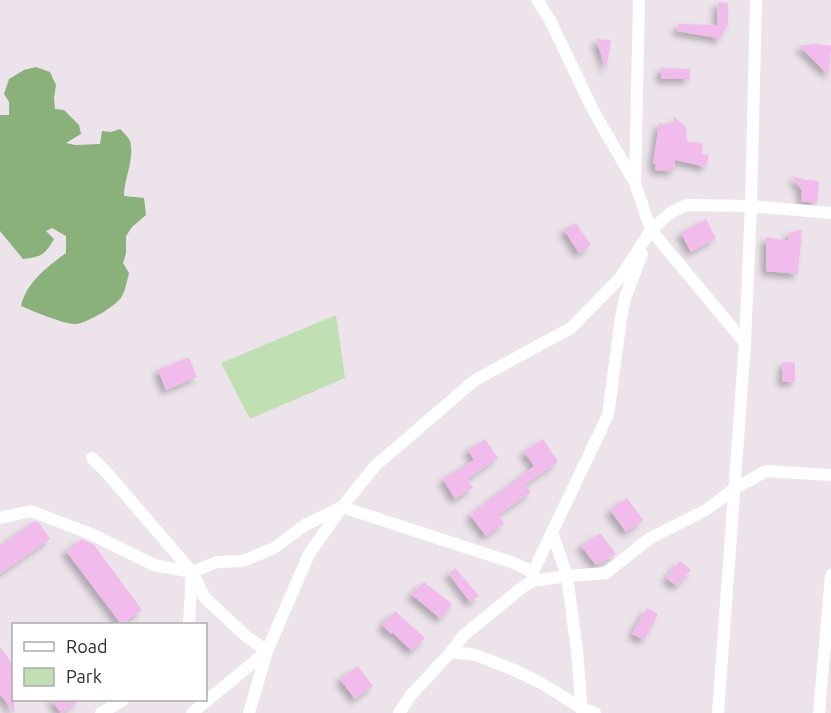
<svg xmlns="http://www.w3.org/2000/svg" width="831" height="713" font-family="Ubuntu,sans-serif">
  <defs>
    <filter id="shadow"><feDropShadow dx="-4.5" dy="4.5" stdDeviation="3" flood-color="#0004"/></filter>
  </defs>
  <rect width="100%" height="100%" fill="#ece3eb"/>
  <!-- green -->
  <polygon fill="#c0e0b3" points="336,315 345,378 250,419 221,363"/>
  <!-- forest -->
  <path fill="#8ab17a" d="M36 67 50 72 56 85 54 98 55 109 64 110 79 125 81 134 66 143 75 145 100 144 102 131 111 132 120 129C124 133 128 137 130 141 135 159 124 178 124 196L144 198 146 215 132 227 126 236V253L123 263 129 273C127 280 126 289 122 296 118 305 86 324 75 324 63 324 33 311 21 306 26 283 47 267 66 253V236L52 228 46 231 54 239C45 255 41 257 23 259L0 231V115H9V102L4 94 9 79 24 70Z"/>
  <!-- building -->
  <g fill="#f1bbeb" filter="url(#shadow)">
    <polygon points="718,2 728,3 728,25 717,42 717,38 677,31 678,24 717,25"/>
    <polygon points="596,39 611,40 606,70"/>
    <polygon points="816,44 831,46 829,75 799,46"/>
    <polygon points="661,68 690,69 690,79 661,79"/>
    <polygon points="674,117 686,127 687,142 703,143 702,154 709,155 706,167 675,160 674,171 655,170 656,164 653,164 659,123 673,125"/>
    <polygon points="792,176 807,180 819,181 817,203 801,201 802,191"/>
    <polygon points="706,219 716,238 691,252 681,233"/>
    <polygon points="576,223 591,245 579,253 564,230"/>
    <polygon points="802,229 798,274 766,271 766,237 788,241 789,233"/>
    <polygon points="189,357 197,377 166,390 158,370"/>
    <polygon points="783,362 795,363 795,382 782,382"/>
    <polygon points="485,439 498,458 467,479 473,488 455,499 443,479 474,460 468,450"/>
    <polygon points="543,439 558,462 525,485 531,492 498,515 504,523 486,536 470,515 534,466 524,452"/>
    <polygon points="627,498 643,520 626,532 610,510"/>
    <polygon points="35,521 39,523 50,539 0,574 0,546"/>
    <polygon points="600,533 616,554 596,565 581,546"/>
    <polygon points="82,539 94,545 142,610 122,624 121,624 66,551"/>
    <polygon points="680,561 691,570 677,586 666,578"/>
    <polygon points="455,568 479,596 470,602 449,574"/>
    <polygon points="424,582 452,604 441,619 411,594"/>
    <polygon points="647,608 658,614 644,640 632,634"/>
    <polygon points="395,611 425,638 412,651 392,632 391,634 382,625"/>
    <polygon points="0,647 14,666 14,713 0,694"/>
    <polygon points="358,666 373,686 355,699 340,679"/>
    <polygon points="51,699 80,699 62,713 61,713"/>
  </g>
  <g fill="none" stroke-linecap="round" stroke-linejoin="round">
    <!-- street -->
    <g stroke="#fff" stroke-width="12">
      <polyline points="537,0 550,20 593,110 635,183 651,230 745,343"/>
      <polyline points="635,182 639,0"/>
      <polyline points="92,458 107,473 192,572 205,598 247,637 267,651 192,713"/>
      <polyline points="0,518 31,511 91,534 154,565 192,572"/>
      <polyline points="552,532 567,576 606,573 650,538 706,510 734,489 766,471 831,475"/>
      <polyline points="533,572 608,415 621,318 625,298 642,254"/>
      <polyline points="189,624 192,572 217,562 243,561 274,548 305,525 342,507 514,563 533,572 533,581"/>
      <polyline points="451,652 476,655 514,670 541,683 583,709 595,713"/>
      <polyline points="101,713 123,700"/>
      <polyline points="249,713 267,651 309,554 342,507 375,466 475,380 571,328 620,278 651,230 670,213 686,205 751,206 831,213"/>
      <polyline points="399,713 411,695 451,652 464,635 524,586 533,581 567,576 577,651 582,713"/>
      <polyline points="718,713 745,343 751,206 756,0"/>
      <polyline points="819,713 831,575"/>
    </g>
  </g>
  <!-- legend -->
  <rect x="12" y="623" width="195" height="78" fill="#ffffff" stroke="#acabac" stroke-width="1.5"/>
  <rect x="24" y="642" width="30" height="9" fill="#ffffff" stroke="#acabac" stroke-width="1.5"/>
  <text x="66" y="653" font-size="18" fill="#2f2c2f">Road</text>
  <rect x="24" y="668" width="30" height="18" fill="#c0e0b3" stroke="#acabac" stroke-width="1.5"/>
  <text x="66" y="683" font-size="18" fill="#2f2c2f">Park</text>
</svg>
